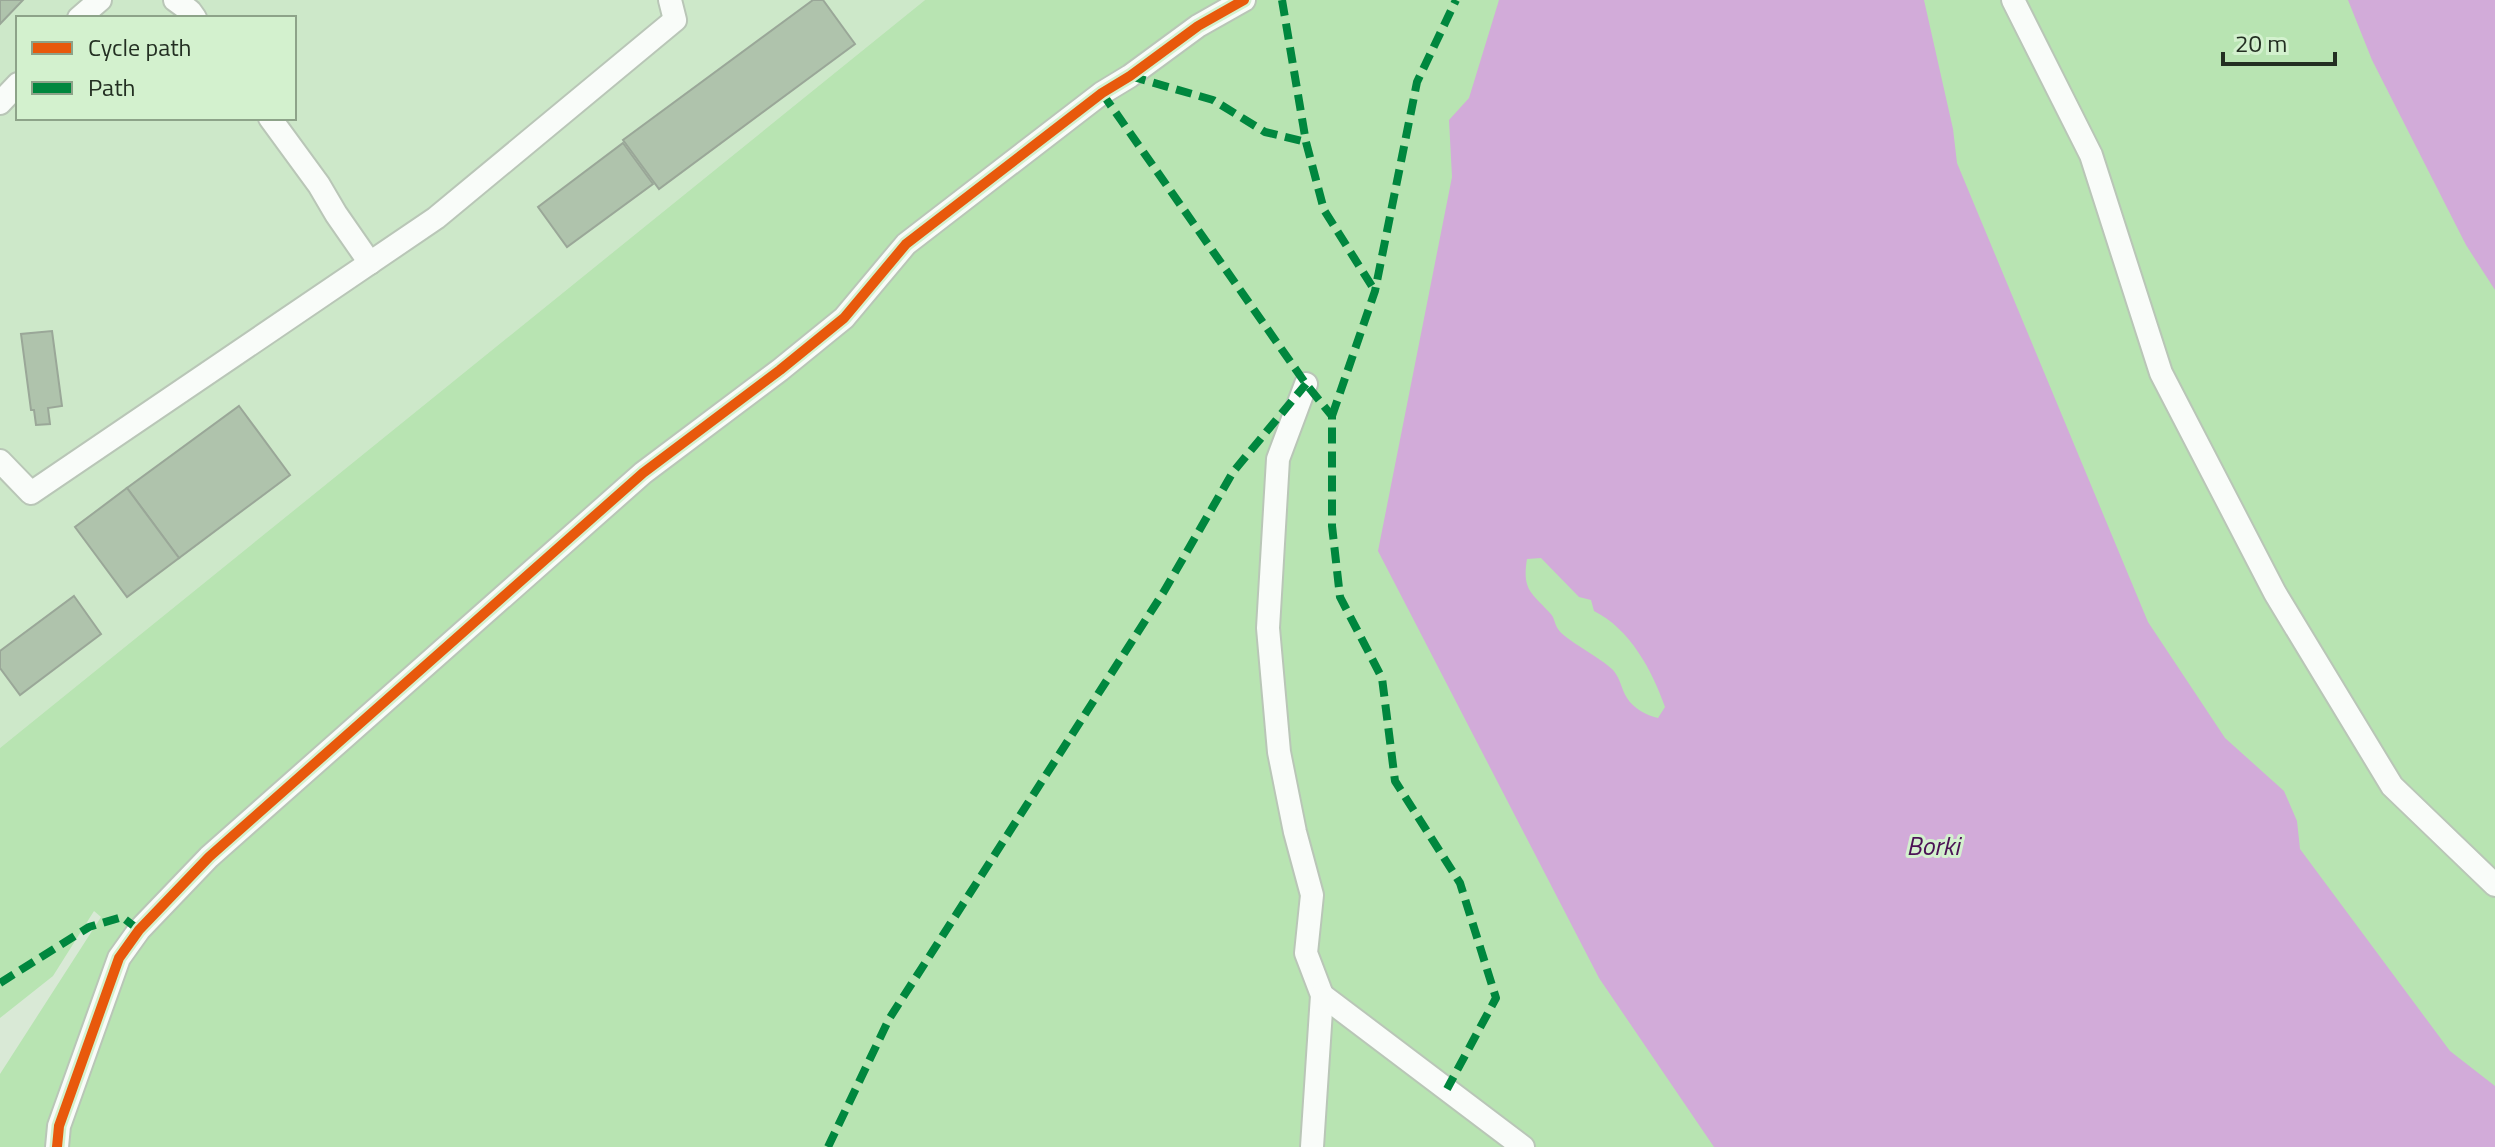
<svg xmlns="http://www.w3.org/2000/svg" width="2495" height="1147" font-family="'Titillium Web',sans-serif">
  <rect width="100%" height="100%" fill="#d9e9d6"/>
  <!-- built -->
  <path fill="#cde8c9" fill-rule="evenodd" d="M0 0H925L0 748ZM18 18H294V118H18Z"/>
  <!-- green -->
  <polygon fill="#b8e4b2" points="925,0 2495,0 2495,1147 0,1147 0,1074 101,917 94,911 53,976 0,1018 0,748"/>
  <!-- water -->
  <g fill="#d2abd9" fill-rule="evenodd">
    <path d="M1499 0H1924L1953 129 1957 163 2148 622 2225 738 2284 791 2297 821 2300 849 2450 1051 2495 1086V1147H1714L1599 978 1378 551 1452 177 1449 120 1469 98ZM1541 558 1579 597 1591 600 1594 611C1630 629 1652 670 1665 707L1658 718C1646 715 1634 709 1627 698 1621 689 1621 679 1613 670 1600 657 1565 640 1558 629 1554 623 1555 618 1550 613 1531 592 1522 590 1527 559Z"/>
    <polygon points="2348,0 2495,0 2495,290 2466,245 2372,60"/>
  </g>
  <!-- building -->
  <g fill="#afc3ac" stroke="#9aa798" stroke-width="2">
    <polygon points="0,0 23,0 0,24"/>
    <polygon points="813,0 823,0 855,44 659,189 623,140"/>
    <polygon points="623,143 653,184 567,247 538,207"/>
    <polygon points="52,331 62,406 48,408 50,424 36,425 34,410 31,410 21,334"/>
    <polygon points="239,406 290,475 179,558 127,488"/>
    <polygon points="127,488 179,558 127,597 75,527"/>
    <polygon points="74,596 101,634 20,695 0,668 0,651"/>
  </g>
  <g fill="none" stroke-linecap="round" stroke-linejoin="round">
    <!-- lane casing -->
    <g stroke="#b9c6b7" stroke-width="26">
      <g id="lane">
        <polyline points="175,0 190,11 195,18"/>
        <polyline points="2013,0 2091,155 2161,373 2275,593 2392,786 2495,885"/>
        <polyline points="79,18 100,0"/>
        <polyline points="0,103 18,84"/>
        <polyline points="270,118 319,185 336,214 370,263"/>
        <polyline points="1306,384 1278,459 1268,628 1279,752 1295,832 1312,895 1306,953 1322,995 1312,1147"/>
        <polyline points="0,461 31,493 436,218 675,20 670,0"/>
        <polyline points="1322,995 1523,1147"/>
        <polyline points="57,1147 59,1126 119,958 139,930 209,857 643,473 780,370 844,318 906,244 1102,93 1130,76 1198,26 1244,0"/>
      </g>
    </g>
    <!-- lane -->
    <use href="#lane" stroke="#f9fcf9" stroke-width="22"/>
    <!-- quiet -->
    <g stroke="#00873e" stroke-width="8" stroke-dasharray="16 8" stroke-linecap="butt">
      <polyline points="1282,0 1306,142 1324,210 1375,291"/>
      <polyline points="1130,76 1213,100 1265,132 1306,142"/>
      <polyline points="1102,93 1306,384 1332,416 1332,526 1340,597 1382,678 1395,781 1460,883 1496,998 1447,1089"/>
      <polyline points="1332,416 1375,291 1417,82 1456,0"/>
      <polyline points="0,983 89,927 122,917 139,930"/>
      <polyline points="828,1147 889,1019 1163,593 1233,472 1306,384"/>
    </g>
    <!-- cycleway casing -->
    <g stroke="#d3f1ce" stroke-width="15">
      <polyline id="cycleway" points="57,1147 59,1126 119,958 139,930 209,857 643,473 780,370 844,318 906,244 1102,93 1130,76 1198,26 1244,0"/>
    </g>
    <!-- cycleway -->
    <use href="#cycleway" stroke="#e8590c" stroke-width="10"/>
  </g>
  <g text-anchor="middle" stroke-width="6" stroke-linejoin="round" paint-order="stroke">
    <!-- water labels -->
    <g font-size="26" font-style="italic" fill="#4b1255" stroke="#d3f1ce">
      <text x="1933" y="855">Borki</text>
    </g>
  </g>
  <!-- legend -->
  <rect x="16" y="16" width="280" height="104" fill="#d3f1ce" stroke="#8da389" stroke-width="2"/>
  <rect x="32" y="42" width="40" height="12" fill="#e8590c" stroke="#8da389" stroke-width="2"/>
  <text x="88" y="56" font-size="24" fill="#232f22">Cycle path</text>
  <rect x="32" y="82" width="40" height="12" fill="#00873e" stroke="#8da389" stroke-width="2"/>
  <text x="88" y="96" font-size="24" fill="#232f22">Path</text>
  <!-- scale -->
  <path d="M2223 52v12h112v-12" fill="none" stroke="#232f22" stroke-width="4"/>
  <text x="2235" y="52" font-size="24" fill="#232f22" stroke="#d3f1ce" stroke-width="6" paint-order="stroke">20 m</text>
</svg>
